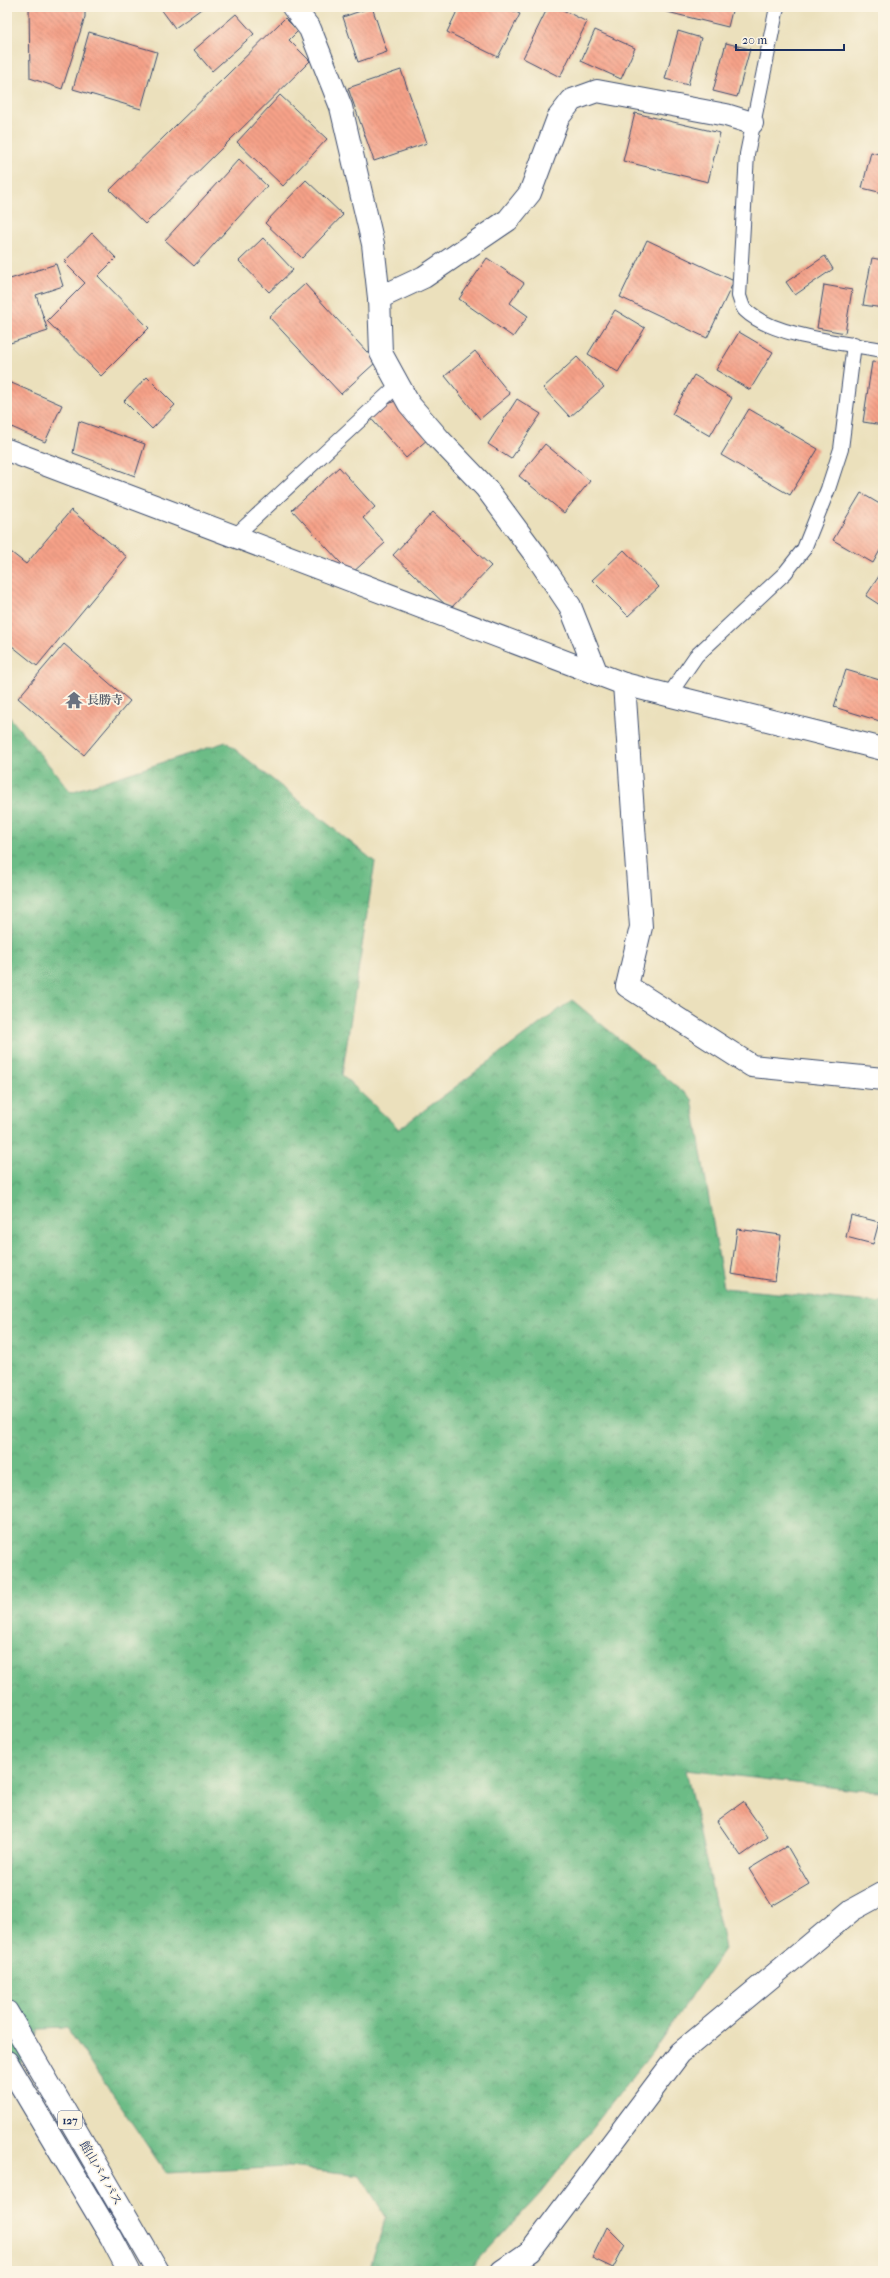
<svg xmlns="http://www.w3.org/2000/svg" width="890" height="2278" font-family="'IM FELL French Canon','Noto Serif JP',serif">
  <defs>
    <pattern id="forest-crowns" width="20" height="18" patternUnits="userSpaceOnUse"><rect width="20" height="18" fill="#6cbc86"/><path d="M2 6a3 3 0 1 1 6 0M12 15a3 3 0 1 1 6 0" fill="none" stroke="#589971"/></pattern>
    <pattern id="building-back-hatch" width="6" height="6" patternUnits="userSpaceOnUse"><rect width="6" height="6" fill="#f6a188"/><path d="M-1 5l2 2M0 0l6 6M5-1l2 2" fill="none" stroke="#c68472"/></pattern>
  </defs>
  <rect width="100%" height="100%" fill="#fcf5e5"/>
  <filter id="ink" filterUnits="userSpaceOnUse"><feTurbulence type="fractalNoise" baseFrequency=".025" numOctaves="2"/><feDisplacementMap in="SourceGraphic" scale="8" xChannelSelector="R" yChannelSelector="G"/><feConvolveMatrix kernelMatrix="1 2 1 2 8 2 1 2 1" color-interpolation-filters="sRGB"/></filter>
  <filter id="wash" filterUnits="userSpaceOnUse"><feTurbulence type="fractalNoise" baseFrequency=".012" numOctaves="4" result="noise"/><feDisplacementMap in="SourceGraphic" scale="16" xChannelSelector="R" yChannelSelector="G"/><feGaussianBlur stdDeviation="0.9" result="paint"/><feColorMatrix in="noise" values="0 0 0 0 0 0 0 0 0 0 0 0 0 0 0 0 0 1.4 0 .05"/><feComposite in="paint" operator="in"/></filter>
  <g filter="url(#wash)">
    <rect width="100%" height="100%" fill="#ebe0bc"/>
    <!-- forest -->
    <polygon fill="url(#forest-crowns)" stroke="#447672" points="7,714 71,792 226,742 375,862 342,1075 399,1129 572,1000 692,1099 724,1288 883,1303 883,1791 855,1790 686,1770 725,1948 650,2055 539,2195 468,2271 369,2271 386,2217 360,2175 289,2167 166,2173 67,2028 39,2029 7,2091"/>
    <g id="blocks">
      <!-- building -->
      <g fill="url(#building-back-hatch)">
        <polygon points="29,7 85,7 85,17 62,89 30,78"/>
        <polygon points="164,7 204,7 175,28 161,9"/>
        <polygon points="372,7 387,52 358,62 343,17"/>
        <polygon points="459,7 505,7 520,14 498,57 447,32"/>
        <polygon points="548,7 557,7 587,22 560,77 523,58"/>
        <polygon points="655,7 733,7 728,27 655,9"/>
        <polygon points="236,14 254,34 212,71 194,50"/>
        <polygon points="285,18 298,31 289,40 310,61 145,224 110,190"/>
        <polygon points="595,30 635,48 621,79 581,61"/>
        <polygon points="678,31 701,38 688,85 665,79"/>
        <polygon points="89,32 157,52 141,109 73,89"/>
        <polygon points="726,43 750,49 737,97 713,91"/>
        <polygon points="401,70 427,143 374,161 348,88"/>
        <polygon points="280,95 327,139 283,186 237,142"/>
        <polygon points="635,113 720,133 708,182 623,161"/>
        <polygon points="871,152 883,155 883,193 862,188"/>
        <polygon points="239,159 267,186 194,266 165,240"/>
        <polygon points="306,180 343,215 302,258 265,223"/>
        <polygon points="92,233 116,258 98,276 149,328 101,376 47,321 85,283 64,262"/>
        <polygon points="263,238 293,270 269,292 239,261"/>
        <polygon points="647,240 734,281 707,338 620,297"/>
        <polygon points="825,256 833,269 795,295 786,282"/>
        <polygon points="487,258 524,283 510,303 528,316 513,337 459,299"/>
        <polygon points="872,258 883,260 883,308 863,305"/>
        <polygon points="56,264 63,286 36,295 48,331 7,344 7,280"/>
        <polygon points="305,284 376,362 341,394 269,317"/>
        <polygon points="824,285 852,290 845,333 817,328"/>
        <polygon points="615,310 645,328 618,372 588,354"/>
        <polygon points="739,332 773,352 750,390 716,370"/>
        <polygon points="475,351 510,394 480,419 445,376"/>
        <polygon points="577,357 604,387 570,417 543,388"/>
        <polygon points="872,362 883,363 883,425 863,422"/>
        <polygon points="694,375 732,398 710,436 672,414"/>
        <polygon points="147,377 175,405 152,429 124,401"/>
        <polygon points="7,381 62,405 45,442 7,425"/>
        <polygon points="517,399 541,414 511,459 488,444"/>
        <polygon points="395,401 428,439 406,458 367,414"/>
        <polygon points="749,409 818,449 790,495 721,455"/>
        <polygon points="79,421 145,444 135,476 73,453"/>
        <polygon points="545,444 590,481 564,513 519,476"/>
        <polygon points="339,467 375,507 363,518 385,543 351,574 292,510"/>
        <polygon points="861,493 883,506 883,545 873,563 833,540"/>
        <polygon points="71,510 127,557 37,666 7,642 7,549 26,564"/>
        <polygon points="433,512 491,566 450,609 393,555"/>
        <polygon points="624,550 659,587 628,616 592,580"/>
        <polygon points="883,570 883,607 866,596"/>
        <polygon points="64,644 130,701 84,755 18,698"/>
        <polygon points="846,670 883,681 883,722 834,707"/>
        <polygon points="851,1215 879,1222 873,1244 846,1237"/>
        <polygon points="737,1229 781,1235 775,1281 731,1274"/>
        <polygon points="883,1243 883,1254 880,1253"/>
        <polygon points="743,1802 768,1837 741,1856 717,1821"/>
        <polygon points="787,1846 809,1884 772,1906 749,1869"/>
        <polygon points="607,2227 625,2245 613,2268 592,2258"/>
      </g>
    </g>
  </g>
  <g filter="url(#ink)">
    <use href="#blocks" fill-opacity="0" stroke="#3a4a6c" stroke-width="1"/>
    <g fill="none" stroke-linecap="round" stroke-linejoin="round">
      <!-- lane casing -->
      <g stroke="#3a4a6c" stroke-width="16">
        <g id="lane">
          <path d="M777 7 747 154 739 296C741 301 742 307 745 310 773 337 845 343 883 350"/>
          <polyline points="234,537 399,384"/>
          <polyline points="669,695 696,656 785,573 804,549 828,489 841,449 854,344"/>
        </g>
      </g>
      <!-- street casing -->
      <g stroke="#3a4a6c" stroke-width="24">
        <g id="street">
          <polyline points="293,7 310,29 341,107 373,244 379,298 381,353 409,404 440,440 486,488 537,557 570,606 597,674"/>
          <polyline points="379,298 424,277 508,220 530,193 558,118 572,100 597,91 726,115 752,123"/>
          <polyline points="7,450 624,684 883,749"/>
          <polyline points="624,684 641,927 627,986 752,1066 883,1079"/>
          <polyline points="502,2271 531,2251 680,2053 852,1910 883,1893"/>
        </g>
      </g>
      <!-- highway casing -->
      <g stroke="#3a4a6c" stroke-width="24">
        <g id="highway">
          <polyline points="7,2012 158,2271"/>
          <polyline points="7,2062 111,2237 129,2271"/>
        </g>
      </g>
      <!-- lane -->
      <use href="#lane" stroke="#fff" stroke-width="14"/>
      <!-- street -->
      <use href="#street" stroke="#fff" stroke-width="22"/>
      <!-- highway -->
      <use href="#highway" stroke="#fff" stroke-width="22"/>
    </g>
  </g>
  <!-- icons -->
  <defs>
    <g id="temple-bare" transform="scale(1.38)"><path d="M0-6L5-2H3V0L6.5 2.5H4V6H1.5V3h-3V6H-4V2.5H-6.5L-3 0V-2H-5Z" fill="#6b7280" stroke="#fcf5e5" stroke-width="2.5" paint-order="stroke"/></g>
  </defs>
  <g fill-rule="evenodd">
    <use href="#temple-bare" x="74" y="700"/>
  </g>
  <g text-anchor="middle" stroke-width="3.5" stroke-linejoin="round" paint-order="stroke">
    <!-- shield labels -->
    <rect fill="#fcf5e5" stroke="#5e6a86" stroke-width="1" x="58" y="2111" width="24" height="18" rx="3"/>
    <g font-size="11" font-weight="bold" fill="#1b2f5e">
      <text x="70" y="2124">127</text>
    </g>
    <!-- worship labels -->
    <g font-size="12" font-weight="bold" fill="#5b616d" stroke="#fcf5e5" text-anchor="start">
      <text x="87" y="704">長勝寺</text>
    </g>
    <!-- street labels -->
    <g font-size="12" fill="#1b2f5e" stroke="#fcf5e5">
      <text transform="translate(101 2173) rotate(60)" y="4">館山バイパス</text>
    </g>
  </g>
  <!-- margin -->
  <rect width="890" height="2278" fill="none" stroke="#fcf5e5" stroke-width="24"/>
  <!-- scale -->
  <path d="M736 44v6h108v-6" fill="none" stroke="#1b2f5e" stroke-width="2"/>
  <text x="742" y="44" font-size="12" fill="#1b2f5e" stroke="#fcf5e5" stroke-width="3" paint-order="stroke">20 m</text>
</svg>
